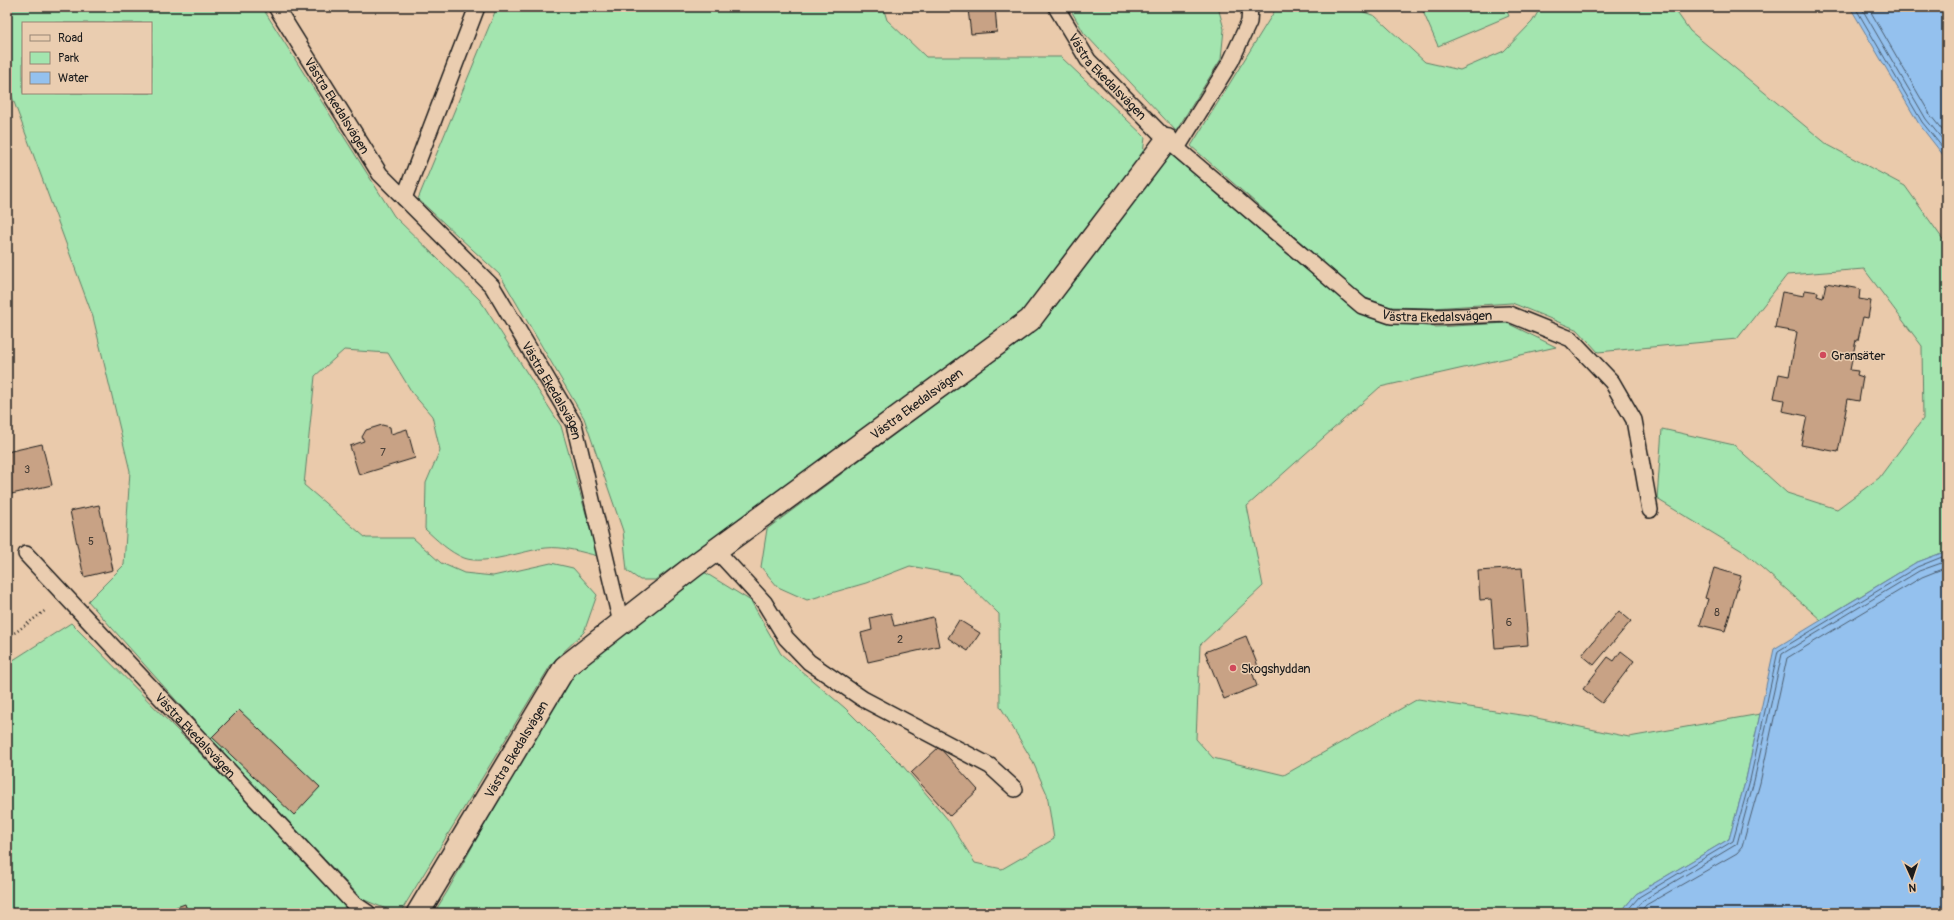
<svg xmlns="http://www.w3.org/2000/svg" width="1954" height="920" font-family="Pangolin,sans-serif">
  <rect width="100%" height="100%" fill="#eacaab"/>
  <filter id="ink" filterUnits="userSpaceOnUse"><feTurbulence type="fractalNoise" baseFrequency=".025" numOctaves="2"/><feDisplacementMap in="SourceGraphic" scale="8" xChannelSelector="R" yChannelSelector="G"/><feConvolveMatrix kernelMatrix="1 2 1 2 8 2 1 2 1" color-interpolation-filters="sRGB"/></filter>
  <g filter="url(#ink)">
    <!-- green -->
    <g fill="#a3e5af" stroke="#608066" fill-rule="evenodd">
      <path d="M7 7H262L394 216 480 300 561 426 598 556C581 552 563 546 546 548 524 550 485 566 464 558 449 552 437 540 425 529L426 483 440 450 432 416 413 394 388 353 344 350 315 376 304 485 366 538H413L441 563 464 573 493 576 551 563 573 568 597 595 584 632 552 663 400 913H396L362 899 206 734 88 601 124 565 130 471 93 317 7 83ZM23 23H151V93H23Z"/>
      <polygon points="497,7 883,7 887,20 926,57 1061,57 1145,137 1143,154 1026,311 655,580 640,580 627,571 623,531 584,418 500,275 418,199"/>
      <polygon points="1069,7 1218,7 1224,29 1221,59 1176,131 1084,33"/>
      <polygon points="1277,7 1350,7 1375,16 1425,62 1460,70 1504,51 1532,22 1541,7 1673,7 1690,31 1828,145 1905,186 1947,245 1947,551 1915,563 1821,620 1744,552 1657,499 1662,429 1734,445 1787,493 1837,509 1879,478 1923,419 1922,346 1864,269 1787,275 1737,339 1598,352 1578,330 1512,303 1431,308 1390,307 1363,297 1191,146"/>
      <polygon points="1421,7 1505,7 1509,16 1438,46"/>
      <polygon points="1169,153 1354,310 1387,322 1436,327 1507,323 1556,347 1380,387 1247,506 1263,586 1200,645 1196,739 1213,758 1284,775 1418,699 1527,716 1629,737 1760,714 1746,779 1729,839 1636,894 1620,913 434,913 447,892 569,673 704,572 751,601 781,654 845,708 902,765 949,821 975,863 1002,869 1054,839 1047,794 1032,760 1000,706 999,614 959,575 910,566 866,583 807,600 778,587 761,567 767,529 1039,327"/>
      <polygon points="71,623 193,746 348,907 357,913 7,913 7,664"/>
    </g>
    <!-- water -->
    <g fill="#94c1ee" stroke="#647f9a">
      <polygon points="1850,7 1947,7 1947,160 1919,124"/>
      <polygon points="1947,551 1947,913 1620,913 1636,894 1729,839 1746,779 1774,649 1915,563"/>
    </g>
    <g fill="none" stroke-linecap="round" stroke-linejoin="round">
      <!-- shore -->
      <g stroke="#4c5e70" stroke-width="1">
        <polyline points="1855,7 1922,122 1947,153"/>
        <polyline points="1861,7 1926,119 1947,145"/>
        <polyline points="1868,7 1931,116 1947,136"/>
        <polyline points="1625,913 1639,897 1733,841 1750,780 1778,651 1917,567 1947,555"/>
        <polyline points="1632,913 1642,901 1737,844 1754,781 1782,654 1919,571 1947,561"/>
        <polyline points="1639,913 1646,905 1737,853 1742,847 1760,783 1787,658 1922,577 1947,567"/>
      </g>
    </g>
    <!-- building -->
    <g fill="#c8a285" stroke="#1c1c1c">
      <polygon points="982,7 995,7 997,32 971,34 968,9"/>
      <polygon points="1826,283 1860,289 1859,299 1871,301 1868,318 1863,317 1858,340 1856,340 1850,370 1858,371 1857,375 1863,377 1859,401 1848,399 1838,452 1801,445 1807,416 1782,411 1784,400 1774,398 1779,374 1789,376 1797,332 1775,328 1782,292 1804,296 1805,290 1818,292 1817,296 1823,298"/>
      <polygon points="382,425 390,427 391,434 407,429 415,458 359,475 350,446 364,441 362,437 366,430"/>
      <polygon points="42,444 52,485 7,495 7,452"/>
      <polygon points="99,505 113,570 84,577 70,511"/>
      <polygon points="1522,568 1528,645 1495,648 1491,599 1480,600 1478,571"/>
      <polygon points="1714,568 1741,576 1725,631 1700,625 1708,599 1705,598"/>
      <polygon points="1619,611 1631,621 1594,665 1582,655"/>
      <polygon points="891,613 894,626 933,617 939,646 868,662 861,633 872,630 870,618"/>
      <polygon points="959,620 980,633 968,651 948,638"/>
      <polygon points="1246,636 1258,666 1251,669 1257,686 1224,699 1205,652"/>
      <polygon points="1621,651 1634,661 1602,703 1583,689 1608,657 1614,661"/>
      <polygon points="239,710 320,787 294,815 212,737"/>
      <polygon points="939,747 978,790 950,816 911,773"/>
      <polygon points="185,904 188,913 160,913"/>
    </g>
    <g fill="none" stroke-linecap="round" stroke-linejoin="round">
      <!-- lane casing -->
      <g stroke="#1c1c1c" stroke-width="18">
        <g id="lane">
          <path id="s1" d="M276 7 380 174 492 286 574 424 621 623"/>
          <path id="s2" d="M1056 7 1088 60 1167 140 1362 306 1391 316 1434 317 1509 314 1571 339 1612 382 1634 420 1650 510"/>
          <polyline points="1177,148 1231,61 1249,22 1250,7"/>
          <polyline points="404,198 477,7"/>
          <polyline points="716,550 764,602 786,638 809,662 863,699 990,766 1015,789"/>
          <path id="s3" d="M26 554 353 903 368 913"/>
        </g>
      </g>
      <!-- street casing -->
      <g stroke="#1c1c1c" stroke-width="25">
        <g id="street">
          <path id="s4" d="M418 913 565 667 694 566 1030 320 1167 140"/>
        </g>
      </g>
      <!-- path -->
      <polyline stroke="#1c1c1c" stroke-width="2.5" stroke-dasharray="1 3" stroke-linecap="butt" points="7,636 16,632 46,610"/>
      <!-- lane -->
      <use href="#lane" stroke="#eacdb0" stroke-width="15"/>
      <!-- street -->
      <use href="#street" stroke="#eacdb0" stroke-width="22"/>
    </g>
  </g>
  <!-- markers -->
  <g fill="#d1495b" stroke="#eacdb0" stroke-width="1.5">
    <circle cx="1823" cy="355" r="4"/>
    <circle cx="1233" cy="668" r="4"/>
  </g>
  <g text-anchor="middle" stroke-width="3" stroke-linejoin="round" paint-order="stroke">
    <!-- number labels -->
    <g font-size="11" fill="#473e36">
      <text x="383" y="456">7</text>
      <text x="27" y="473">3</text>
      <text x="91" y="545">5</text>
      <text x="1717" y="616">8</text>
      <text x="1509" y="626">6</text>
      <text x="900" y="643">2</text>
    </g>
    <!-- street labels -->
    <g font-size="13" fill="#1c1c1c" stroke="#eacdb0">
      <text dy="5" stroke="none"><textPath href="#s2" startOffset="87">Västra Ekedalsvägen</textPath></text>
      <text dy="5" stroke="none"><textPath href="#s1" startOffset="116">Västra Ekedalsvägen</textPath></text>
      <text dy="5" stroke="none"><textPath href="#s2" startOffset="507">Västra Ekedalsvägen</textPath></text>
      <text dy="5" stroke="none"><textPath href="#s1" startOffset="476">Västra Ekedalsvägen</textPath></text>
      <text dy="5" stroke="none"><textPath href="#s4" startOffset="726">Västra Ekedalsvägen</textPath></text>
      <text dy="5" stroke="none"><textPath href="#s3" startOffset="248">Västra Ekedalsvägen</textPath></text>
      <text dy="5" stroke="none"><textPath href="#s4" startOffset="191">Västra Ekedalsvägen</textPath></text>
    </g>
    <!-- poi labels -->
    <g font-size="13" fill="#1c1c1c" stroke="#eacdb0" text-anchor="start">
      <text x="1831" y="360">Gransäter</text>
      <text x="1241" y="673">Skogshyddan</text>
    </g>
  </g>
  <!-- margin -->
  <rect width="1954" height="920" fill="none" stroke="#eacdb0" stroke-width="24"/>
  <rect x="12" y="12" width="1930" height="896" fill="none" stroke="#1c1c1c" stroke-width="1.5" filter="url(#ink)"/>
  <!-- legend -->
  <rect x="22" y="22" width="130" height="72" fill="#eacdb0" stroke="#988675"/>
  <rect x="30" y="35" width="20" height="6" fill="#eacdb0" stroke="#988675"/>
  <text x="58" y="42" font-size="12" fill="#1c1c1c">Road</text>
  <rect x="30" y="52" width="20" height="12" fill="#a3e5af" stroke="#988675"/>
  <text x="58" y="62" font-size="12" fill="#1c1c1c">Park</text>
  <rect x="30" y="72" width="20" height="12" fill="#94c1ee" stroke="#988675"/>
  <text x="58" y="82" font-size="12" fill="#1c1c1c">Water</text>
  <!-- north arrow -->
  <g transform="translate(1912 878) rotate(177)" stroke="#eacdb0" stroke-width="3" paint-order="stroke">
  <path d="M0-3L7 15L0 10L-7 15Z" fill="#1c1c1c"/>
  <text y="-6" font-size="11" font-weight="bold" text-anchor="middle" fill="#1c1c1c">N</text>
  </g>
</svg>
